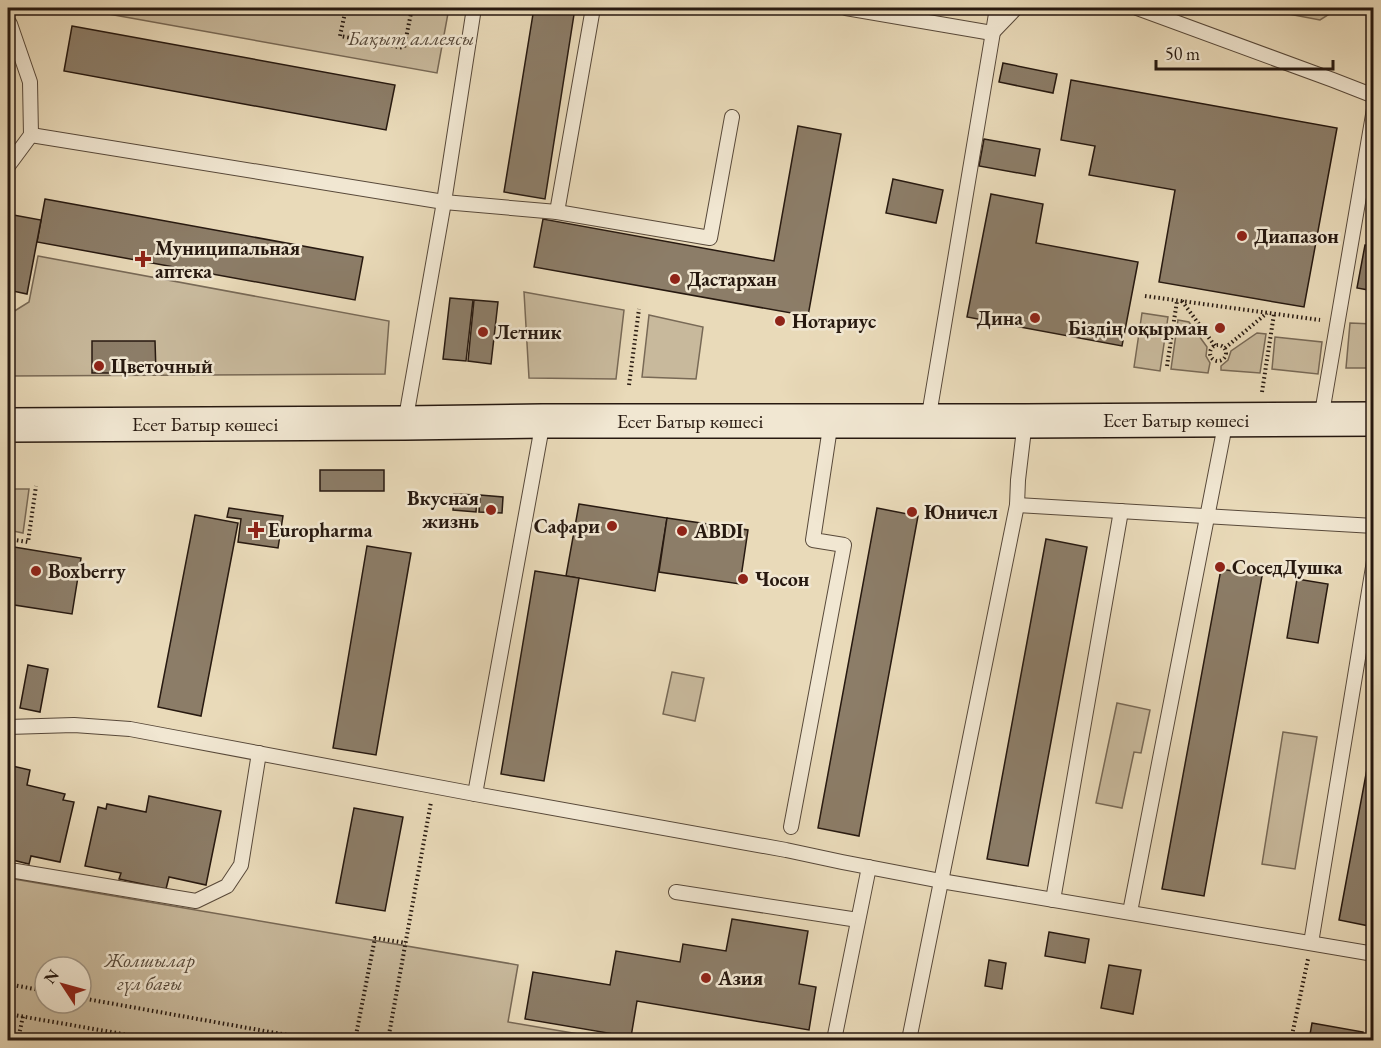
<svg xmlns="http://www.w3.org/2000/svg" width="1381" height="1048" font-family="'EB Garamond',serif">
  <rect width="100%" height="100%" fill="#e9dab9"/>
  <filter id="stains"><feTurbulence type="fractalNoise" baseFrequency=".00333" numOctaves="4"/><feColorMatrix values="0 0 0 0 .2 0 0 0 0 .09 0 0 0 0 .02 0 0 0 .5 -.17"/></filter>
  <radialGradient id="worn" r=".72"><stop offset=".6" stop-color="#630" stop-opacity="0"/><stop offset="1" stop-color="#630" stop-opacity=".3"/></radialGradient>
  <!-- green -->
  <g fill="#c8b99c" stroke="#786956" stroke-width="1.5" fill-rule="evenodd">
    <polygon points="75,8 449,8 437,73"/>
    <polygon points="1257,8 1339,8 1320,20"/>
    <polygon points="38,256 389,321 385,374 8,376 8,315 29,302"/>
    <polygon points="524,292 624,310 616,379 529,378"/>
    <polygon points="1142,313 1168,317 1160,371 1134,367"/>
    <polygon points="649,315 703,327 696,379 642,377"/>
    <polygon points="1178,320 1189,322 1207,347 1206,356 1210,363 1208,373 1171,369"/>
    <polygon points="1350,323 1373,324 1373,368 1346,368"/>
    <polygon points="1257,333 1266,334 1260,373 1221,370 1221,366 1228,360 1231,351"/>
    <polygon points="1275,337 1322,342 1318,374 1272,369"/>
    <polygon points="8,489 29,489 23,533 8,530"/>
    <polygon points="672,672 704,678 695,721 663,714"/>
    <polygon points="1117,703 1150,710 1141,753 1134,752 1122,808 1096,803"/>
    <polygon points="1283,732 1317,737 1295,869 1262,864"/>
    <path d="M8 878 518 965 508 1022 614 1040H8ZM45 967H81V1003H45Z"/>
  </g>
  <!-- building -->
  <g fill="#8c7d68" stroke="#271910" stroke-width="1.5">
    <polygon points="534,8 575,8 545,199 504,192"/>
    <polygon points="72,26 395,85 386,130 64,71"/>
    <polygon points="1003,63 1057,74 1053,93 999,82"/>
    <polygon points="1071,80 1337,128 1304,307 1159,282 1175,190 1089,175 1095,146 1061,140"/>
    <polygon points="798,126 841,134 808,316 534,267 543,219 774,261"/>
    <polygon points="984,139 1040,149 1035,176 979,166"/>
    <polygon points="893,179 943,190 936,223 886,213"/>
    <polygon points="991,194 1043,204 1036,243 1138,262 1122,346 967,317"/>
    <polygon points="45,199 363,257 355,300 37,242"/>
    <polygon points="8,214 41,220 27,294 8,290"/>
    <polygon points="1365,245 1374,246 1374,291 1357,288"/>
    <polygon points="450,298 473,300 466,361 443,359"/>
    <polygon points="474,300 498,302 491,364 468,361"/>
    <polygon points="92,341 155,341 156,373 92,373"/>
    <rect x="320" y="470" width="64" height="21"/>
    <polygon points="454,494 477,495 476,512 453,510"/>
    <polygon points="480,495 503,497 502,513 479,512"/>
    <polygon points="579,504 667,518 655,591 566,576"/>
    <polygon points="229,508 283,516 278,548 238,542 241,519 227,517"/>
    <polygon points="877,508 918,516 859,836 818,828"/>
    <polygon points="195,515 238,523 201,716 158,707"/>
    <polygon points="667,518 748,530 740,584 659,572"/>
    <polygon points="1046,539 1087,547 1028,866 987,859"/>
    <polygon points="8,546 81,558 72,614 8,604"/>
    <polygon points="367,546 411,553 376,755 333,748"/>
    <polygon points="1221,569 1262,576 1204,896 1162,889"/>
    <polygon points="535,571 579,578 544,781 501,774"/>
    <polygon points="1297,579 1328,584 1318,643 1287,638"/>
    <polygon points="28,665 48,669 40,712 20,708"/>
    <polygon points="1374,731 1374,927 1339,920"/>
    <polygon points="8,765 30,770 27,785 65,794 63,800 74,802 60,862 31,856 29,864 8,859"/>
    <polygon points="149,796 221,811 206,885 169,877 166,889 119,879 121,873 85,866 98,807 106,809 107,804 146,812"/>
    <polygon points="354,808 403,817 385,911 336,903"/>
    <polygon points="732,919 808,931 799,984 816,987 809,1030 637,1001 631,1037 525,1019 533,972 610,985 616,951 680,962 683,944 726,951"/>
    <polygon points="1049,932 1089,939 1085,963 1045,956"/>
    <polygon points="989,960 1006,963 1002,989 985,986"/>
    <polygon points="1109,965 1141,970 1133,1014 1101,1008"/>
    <polygon points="1312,1023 1363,1032 1361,1040 1309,1040"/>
  </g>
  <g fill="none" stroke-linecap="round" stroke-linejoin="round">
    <!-- lane casing -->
    <g stroke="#58493a" stroke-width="16">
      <g id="lane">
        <polyline points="846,8 992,33 1016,8"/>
        <polyline points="1137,8 1333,80 1374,96"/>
        <polyline points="31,135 444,202 557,212 710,238 732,117"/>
        <polyline points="8,166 31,135 30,82 10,24"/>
        <polyline points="557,212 593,8"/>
        <polyline points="1321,419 1374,109"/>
        <polyline points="928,421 997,8"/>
        <polyline points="405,423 444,202 474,8"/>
        <polyline points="1017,505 1374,526"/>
        <polyline points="8,727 74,725 130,729 475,794 786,850 842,862 941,881 1374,954"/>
        <polyline points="475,794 543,421"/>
        <polyline points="791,827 844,545 813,540 831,421"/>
        <polyline points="16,871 196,901 227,886 241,865 259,753"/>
        <polyline points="676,892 858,920"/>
        <polyline points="1053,900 1121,511"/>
        <polyline points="1130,912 1226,420"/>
        <polyline points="1311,943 1374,561"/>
        <polyline points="834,1040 869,867"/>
        <polyline points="909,1040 1017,505 1018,480 1025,421"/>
      </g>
    </g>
    <!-- secondary casing -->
    <g stroke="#271910" stroke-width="36">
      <polyline id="secondary" points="8,425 405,423 543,421 1025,421 1374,419"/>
    </g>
    <!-- path -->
    <g stroke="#271910" stroke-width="4" stroke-dasharray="1.5 3" stroke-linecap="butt">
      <polyline points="346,8 340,36 404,48 412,8"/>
      <polyline points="1145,296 1320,320"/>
      <polyline points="1182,301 1215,346"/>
      <circle cx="1218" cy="353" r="8"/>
      <polyline points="1225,348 1267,313"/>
      <polyline points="1167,366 1177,301"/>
      <polyline points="629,385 639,309"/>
      <polyline points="1262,392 1274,314"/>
      <polyline points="8,539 28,542 36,486"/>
      <polyline points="8,984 45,991"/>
      <polyline points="81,998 315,1040"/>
      <polyline points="8,1014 157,1040"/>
      <polyline points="18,1040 23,1016"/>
      <polyline points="115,1040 117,1033"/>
      <polyline points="355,1040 375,938 406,943"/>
      <polyline points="388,1040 431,802"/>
      <polyline points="1291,1040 1308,959"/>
    </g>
    <!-- lane -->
    <use href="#lane" stroke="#f1e7d2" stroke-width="14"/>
    <!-- secondary -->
    <use href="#secondary" stroke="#f1e7d2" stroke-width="33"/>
  </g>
  <!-- markers -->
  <g fill="#8f2418" stroke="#f1e7d2" stroke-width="2">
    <circle cx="1242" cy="236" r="6"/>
    <path d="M140 250h6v6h6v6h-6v6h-6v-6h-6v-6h6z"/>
    <circle cx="675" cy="279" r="6"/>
    <circle cx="1035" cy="318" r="6"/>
    <circle cx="780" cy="321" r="6"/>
    <circle cx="1220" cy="328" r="6"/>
    <circle cx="483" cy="332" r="6"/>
    <circle cx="99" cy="366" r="6"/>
    <circle cx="491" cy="510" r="6"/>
    <circle cx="912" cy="512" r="6"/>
    <circle cx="612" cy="526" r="6"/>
    <path d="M253 521h6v6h6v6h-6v6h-6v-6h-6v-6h6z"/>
    <circle cx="682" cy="531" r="6"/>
    <circle cx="1220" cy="567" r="6"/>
    <circle cx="36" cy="571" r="6"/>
    <circle cx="743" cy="579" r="6"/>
    <circle cx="706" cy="978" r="6"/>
  </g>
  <g text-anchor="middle" stroke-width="5" stroke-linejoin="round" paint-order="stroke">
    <!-- park labels -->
    <g font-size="20" font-style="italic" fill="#57493a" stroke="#f1e7d2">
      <text x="411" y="45">Бақыт аллеясы</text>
      <text x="150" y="967">Жолшылар<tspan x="150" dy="23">гүл бағы</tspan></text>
    </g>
    <!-- poi labels -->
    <g font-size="20" font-weight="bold" fill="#271910" stroke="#f1e7d2" text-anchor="start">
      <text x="1254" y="243">Диапазон</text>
      <text x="155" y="255">Муниципальная<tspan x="155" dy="23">аптека</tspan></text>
      <text x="687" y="286">Дастархан</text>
      <text x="1023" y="325" text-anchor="end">Дина</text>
      <text x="792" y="328">Нотариус</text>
      <text x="1208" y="335" text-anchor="end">Біздің оқырман</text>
      <text x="495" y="339">Летник</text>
      <text x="111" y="373">Цветочный</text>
      <text x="479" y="505" text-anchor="end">Вкусная<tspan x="479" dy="23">жизнь</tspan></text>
      <text x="924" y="519">Юничел</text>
      <text x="600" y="533" text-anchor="end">Сафари</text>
      <text x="268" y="537">Europharma</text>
      <text x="694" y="538">ABDI</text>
      <text x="1232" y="574">СоседДушка</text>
      <text x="48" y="578">Boxberry</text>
      <text x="755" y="586">Чосон</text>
      <text x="718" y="985">Азия</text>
    </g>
    <!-- street labels -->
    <g font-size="20" fill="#271910" stroke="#f1e7d2">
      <text x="1176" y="427">Есет Батыр көшесі</text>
      <text x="690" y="428">Есет Батыр көшесі</text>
      <text x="205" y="431">Есет Батыр көшесі</text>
    </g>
  </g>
  <!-- margin -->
  <rect width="1381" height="1048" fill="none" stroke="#e9dab9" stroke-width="30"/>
  <rect x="9" y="9" width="1363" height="1030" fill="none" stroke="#271910" stroke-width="3"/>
  <rect x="15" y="15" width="1351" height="1018" fill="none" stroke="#271910" stroke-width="1.5"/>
  <!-- north arrow -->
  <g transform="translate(63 985) rotate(306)"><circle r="28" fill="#f1e7d2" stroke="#a09584" stroke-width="1.5"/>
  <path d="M0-4.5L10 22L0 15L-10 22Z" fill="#8f2418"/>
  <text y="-9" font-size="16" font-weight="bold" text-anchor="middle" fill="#271910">N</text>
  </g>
  <!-- scale -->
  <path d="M1156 60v9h177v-9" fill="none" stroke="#271910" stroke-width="3"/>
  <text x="1165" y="60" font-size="18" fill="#271910" stroke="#f1e7d2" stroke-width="4.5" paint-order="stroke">50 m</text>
  <rect width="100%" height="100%" filter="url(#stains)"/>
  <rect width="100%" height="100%" fill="url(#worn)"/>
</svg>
